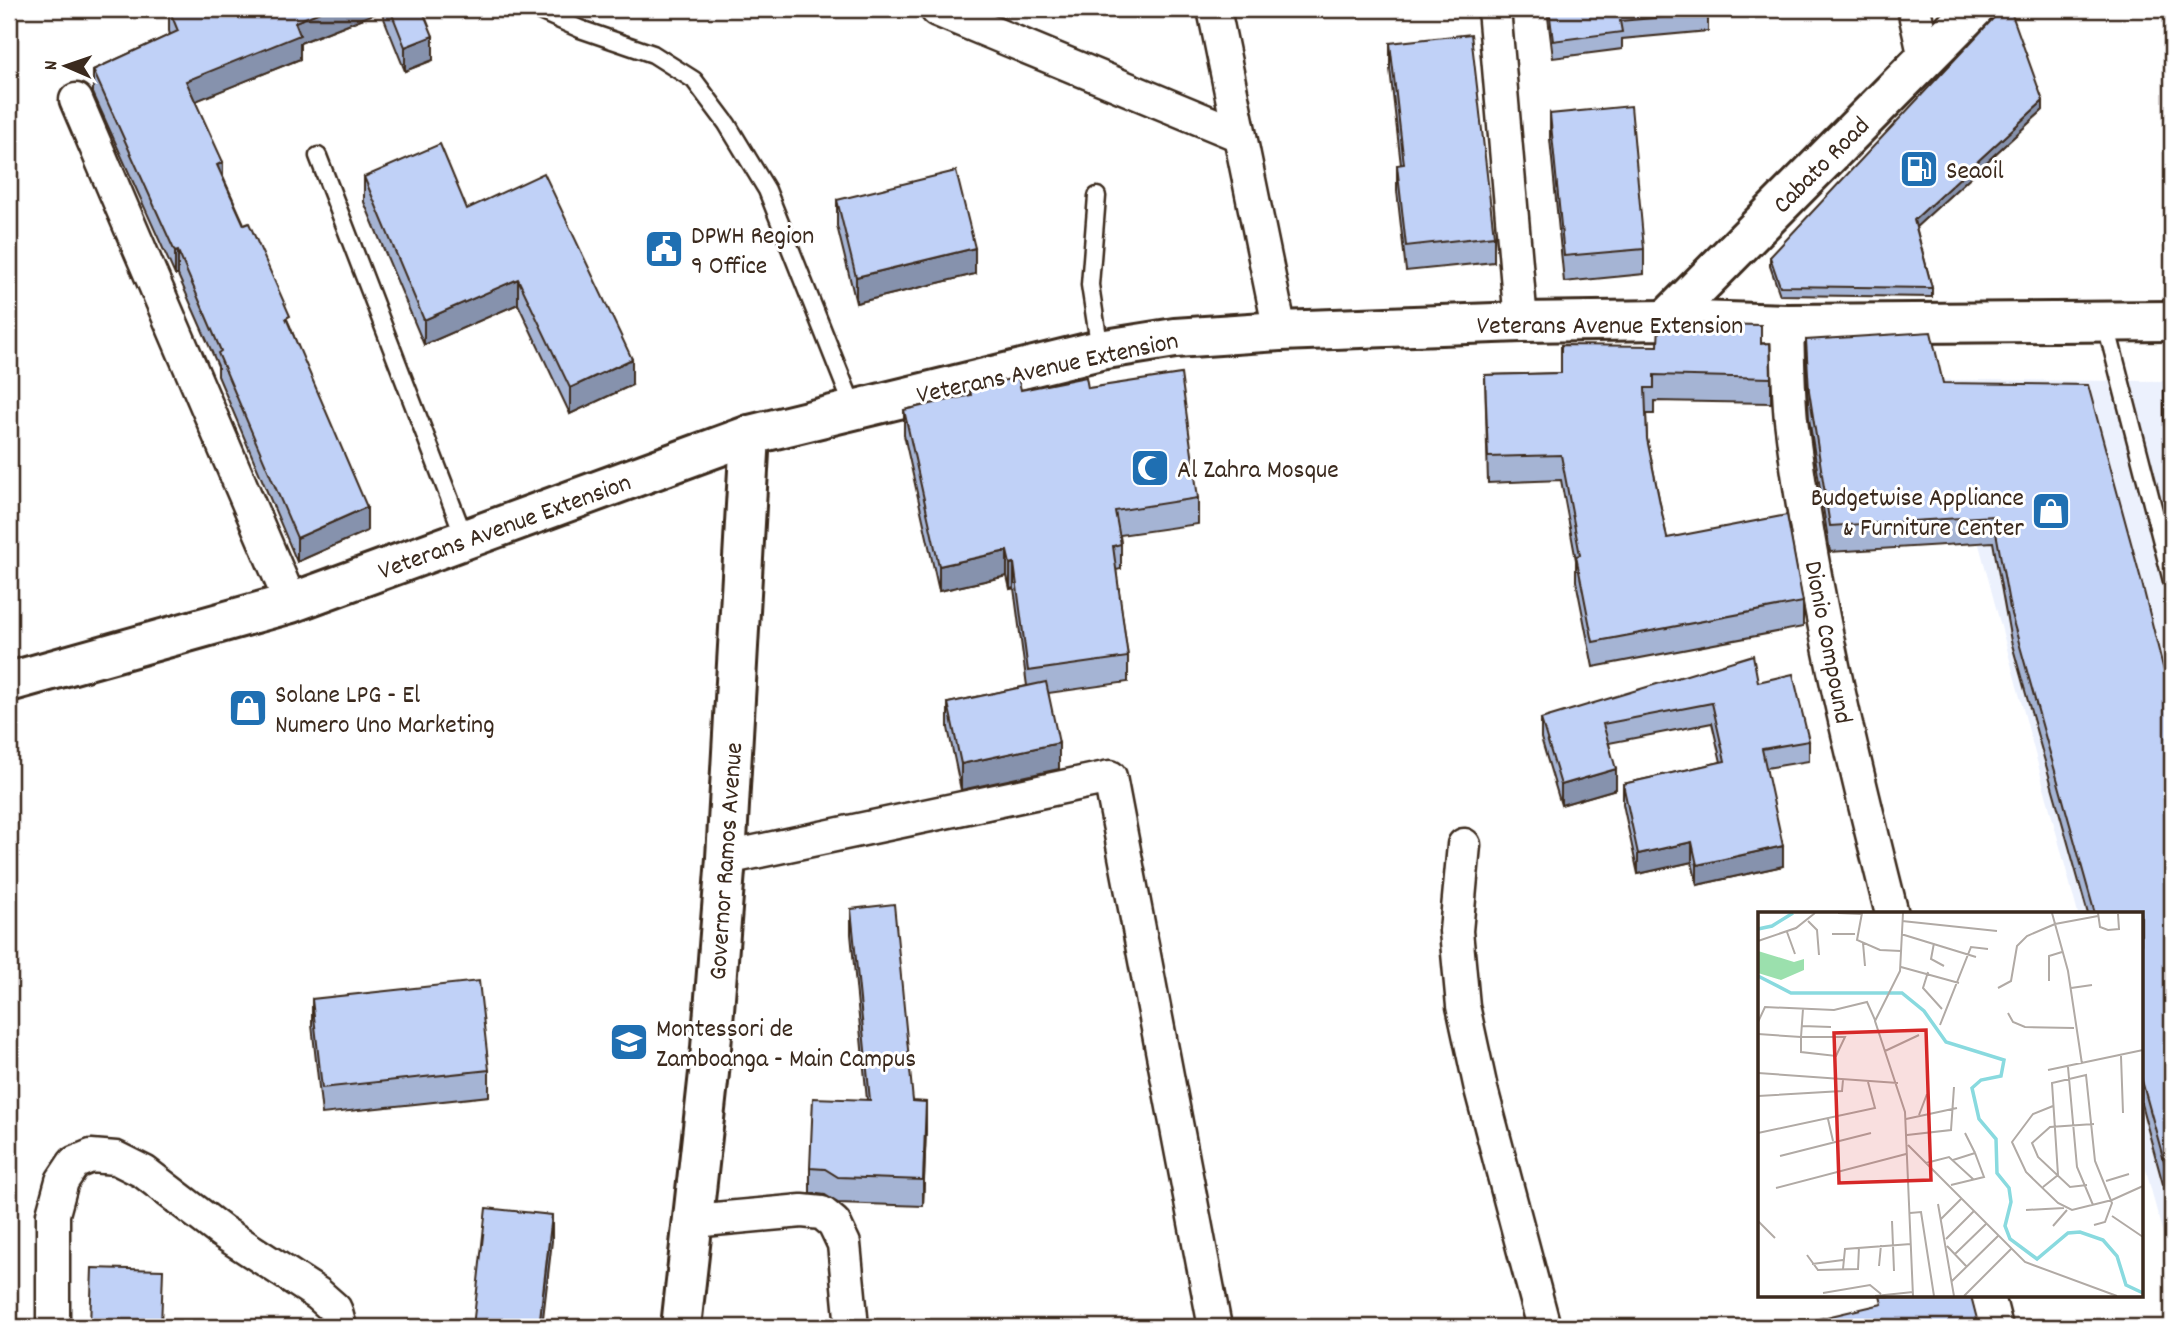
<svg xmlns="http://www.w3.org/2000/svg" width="2181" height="1336" font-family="Dekko,sans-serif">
  <rect width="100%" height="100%" fill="#fff"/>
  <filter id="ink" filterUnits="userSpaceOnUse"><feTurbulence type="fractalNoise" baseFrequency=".0143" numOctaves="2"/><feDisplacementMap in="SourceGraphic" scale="14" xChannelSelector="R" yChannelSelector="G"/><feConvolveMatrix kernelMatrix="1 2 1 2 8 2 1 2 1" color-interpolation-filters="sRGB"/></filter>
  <g filter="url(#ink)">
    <!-- built -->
    <polygon fill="#ecf1fd" points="1935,380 2172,381 2172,1269 2141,1151 2141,914 2078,914"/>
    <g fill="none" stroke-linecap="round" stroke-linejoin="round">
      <!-- lane casing -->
      <g stroke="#3b2a1e" stroke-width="21">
        <g id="lane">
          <polyline points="535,9 580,29 653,54 694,80 727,124 767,190 854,409"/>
          <polyline points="318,156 465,539"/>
          <polyline points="1097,196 1090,285 1100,350"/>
          <polyline points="2105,321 2172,581"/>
        </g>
      </g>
      <!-- street casing -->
      <g stroke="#3b2a1e" stroke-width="37">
        <g id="street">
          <polyline points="1214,9 1280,331"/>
          <polyline points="1494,9 1521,322"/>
          <polyline points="1914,9 1925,58"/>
          <polyline points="937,10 1239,135"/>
          <polyline points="76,100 291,603"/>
          <path d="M1787 324C1788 356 1788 389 1791 420 1811 587 1851 752 1892 914"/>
          <polyline points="1464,845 1456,931 1463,1006 1481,1089 1544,1327"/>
          <polyline points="726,858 1110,777 1215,1327"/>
          <polyline points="693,1221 802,1211 822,1213 834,1223 844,1244 852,1327"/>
          <polyline points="1988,1296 1996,1327"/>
          <polyline points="53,1327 53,1214 62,1181 74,1163 91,1156 116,1158 144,1172 221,1231 318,1294 335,1309 340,1327"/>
        </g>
      </g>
      <!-- secondary casing -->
      <g stroke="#3b2a1e" stroke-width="44">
        <g id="secondary">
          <polyline points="1666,320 1974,9"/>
          <polyline points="9,682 291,603 750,435 1100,350 1175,338 1280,331 1521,322 1666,320 1787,324 2172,321"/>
          <polyline points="681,1327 709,1073 726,858 750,435"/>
        </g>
      </g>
      <!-- lane -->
      <use href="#lane" stroke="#fff" stroke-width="16"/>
      <!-- street -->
      <use href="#street" stroke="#fff" stroke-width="32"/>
      <!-- secondary -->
      <use href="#secondary" stroke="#fff" stroke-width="38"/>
    </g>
    <!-- wall -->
    <g fill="#a5b4d4" stroke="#3b2a1e" stroke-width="2">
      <polygon points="169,9 422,9 433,60 405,71 381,11 300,43 300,59 195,101 223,177 290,326 367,531 297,562 218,376 218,366 178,275 175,275 93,93 93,70 170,35 169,31"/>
      <polygon points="1547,9 1708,9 1708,31 1622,39 1622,49 1553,58"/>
      <polygon points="1390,43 1494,236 1494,262 1406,271 1397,191 1397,165 1401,165 1390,69"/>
      <polygon points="2043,110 1916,227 1932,288 1932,297 1780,295 1770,266 1770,257"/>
      <polygon points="1550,114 1644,249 1644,274 1564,282 1550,139"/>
      <polygon points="364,177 467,209 632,385 570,414 518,304 424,345 364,202"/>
      <polygon points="837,200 975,274 856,303 837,226"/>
      <polygon points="1806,340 1943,383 2172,703 2172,1217 2141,1104 2141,914 2088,914 2011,641 1993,542 1830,552 1809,418 1806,366"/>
      <polygon points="1761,344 1771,378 1771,403 1654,401 1654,414 1646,414 1647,439 1667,538 1803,602 1803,627 1593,667 1576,581 1576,560 1561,480 1488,483 1485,375 1561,373 1658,346"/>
      <polygon points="1088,388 1198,498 1198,524 1120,535 1121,544 1121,569 1116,570 1128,657 1128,682 1048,693 1059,769 961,790 948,728 948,703 1027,686 1014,588 1010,589 1007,576 939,591 904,435 904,410 970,395 970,389 1021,390"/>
      <polygon points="2164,390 2172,390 2172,457 2164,423"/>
      <polygon points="1758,682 1809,741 1809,761 1766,768 1783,866 1697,885 1692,862 1638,874 1623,804 1623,784 1721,762 1712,723 1609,743 1616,789 1561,805 1541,738 1541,719"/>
      <polygon points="851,909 913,1101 926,1127 923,1206 838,1203 825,1195 810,1193 810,1168 867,1100 851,934"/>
      <polygon points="312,999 489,1070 489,1096 322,1114 312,1025"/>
    </g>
    <!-- shaded-wall -->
    <g fill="#8692ad" stroke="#3b2a1e" stroke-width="2">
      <polygon points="327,9 381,9 381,11 300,43 300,59 186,105 186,81 295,22"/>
      <polygon points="433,36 433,60 405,71 405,47"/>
      <polygon points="2043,101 2043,110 1914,229 1914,220"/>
      <polygon points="223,162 223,186 217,165"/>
      <polygon points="975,248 975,274 856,303 856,277"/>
      <polygon points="178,251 178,275 175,275 175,252"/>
      <polygon points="518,279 518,304 424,345 424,320"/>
      <polygon points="632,359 632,385 570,414 570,388"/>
      <polygon points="367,507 367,531 297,562 297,538"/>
      <polygon points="1007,551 1007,576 939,591 939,566"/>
      <polygon points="1014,563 1014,588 1010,589 1010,564"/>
      <polygon points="1059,743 1059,769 961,790 961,764"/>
      <polygon points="1616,769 1616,789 1561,805 1561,785"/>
      <polygon points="1692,842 1692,862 1638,874 1638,854"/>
      <polygon points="1783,846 1783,866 1697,885 1697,865"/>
      <polygon points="926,1102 926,1127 923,1206 923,1180"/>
      <polygon points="552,1215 552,1241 542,1327 539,1327"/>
    </g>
    <!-- building -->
    <g fill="#c0d1f7" stroke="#3b2a1e" stroke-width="2">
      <polygon points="169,9 327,9 295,22 300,35 186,81 223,162 217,165 244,225 249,223 290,316 286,318 367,507 297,538 218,353 221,351 178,251 175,252 93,70 178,31"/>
      <polygon points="390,9 422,9 433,36 405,47"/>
      <polygon points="1549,9 1708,9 1708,13 1620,21 1622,32 1553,41"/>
      <polygon points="2002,9 2010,9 2043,101 1914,220 1932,288 1780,286 1770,257"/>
      <polygon points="1471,34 1494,236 1406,246 1397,165 1404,164 1390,43"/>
      <polygon points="1631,106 1644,249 1564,256 1550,114"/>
      <polygon points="440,144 467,209 544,173 632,359 570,388 518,279 424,320 364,177"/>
      <polygon points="956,171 975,248 856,277 837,200"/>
      <polygon points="1659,323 1761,325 1761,344 1770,343 1771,378 1654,375 1654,388 1645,388 1647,439 1667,538 1787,515 1803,602 1593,642 1576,556 1580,555 1561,455 1488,457 1485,375 1561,373 1561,345 1658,346"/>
      <polygon points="1931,332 1943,383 2088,385 2142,583 2172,703 2172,1190 2141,1077 2141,914 2095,914 2011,614 1993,516 1830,526 1809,391 1806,340"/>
      <polygon points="1181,374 1198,498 1115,511 1121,544 1113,546 1128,657 1028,671 1014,563 1010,564 1007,551 939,566 904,410 971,395 970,389 1018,377 1021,390 1086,377 1088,388"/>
      <polygon points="2164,390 2172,390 2172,424"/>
      <polygon points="1753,655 1758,682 1793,674 1809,741 1762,749 1783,846 1697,865 1692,842 1638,854 1623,784 1725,761 1712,703 1603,724 1616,769 1561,785 1541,719"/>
      <polygon points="1046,682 1059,743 961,764 948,703"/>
      <polygon points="894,904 913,1101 926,1102 923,1180 838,1177 825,1169 810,1168 813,1098 870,1100 851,909"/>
      <polygon points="479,981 489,1070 322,1088 312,999"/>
      <polygon points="486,1208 552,1215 539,1327 473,1327"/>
      <polygon points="92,1268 163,1270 161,1327 90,1327"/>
      <polygon points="1880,1296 1971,1296 1979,1327 1784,1327 1882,1304"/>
      <polygon points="1349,1321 1350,1327 1321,1327"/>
    </g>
  </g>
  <!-- icons -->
  <defs>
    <g id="fuel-square" transform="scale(2.0125)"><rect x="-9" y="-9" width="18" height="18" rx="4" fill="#1f6fb2" stroke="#fff"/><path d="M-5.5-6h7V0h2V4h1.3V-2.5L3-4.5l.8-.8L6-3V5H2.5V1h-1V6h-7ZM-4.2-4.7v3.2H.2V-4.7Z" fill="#fff"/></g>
    <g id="civic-square" transform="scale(2.0125)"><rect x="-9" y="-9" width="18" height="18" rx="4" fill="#1f6fb2" stroke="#fff"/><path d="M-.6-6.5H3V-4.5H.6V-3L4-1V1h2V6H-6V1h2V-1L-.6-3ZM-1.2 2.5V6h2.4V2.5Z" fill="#fff"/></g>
    <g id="mosque-square" transform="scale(2.0125)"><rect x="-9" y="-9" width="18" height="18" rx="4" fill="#1f6fb2" stroke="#fff"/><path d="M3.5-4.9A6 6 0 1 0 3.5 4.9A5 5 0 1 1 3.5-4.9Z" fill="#fff"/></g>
    <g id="shop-square" transform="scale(2.0125)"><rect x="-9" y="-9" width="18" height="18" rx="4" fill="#1f6fb2" stroke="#fff"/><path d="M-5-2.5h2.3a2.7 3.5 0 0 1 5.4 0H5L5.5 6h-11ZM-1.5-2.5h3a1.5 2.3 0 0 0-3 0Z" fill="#fff"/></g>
    <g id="school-square" transform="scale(2.0125)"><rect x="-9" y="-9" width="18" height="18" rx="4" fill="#1f6fb2" stroke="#fff"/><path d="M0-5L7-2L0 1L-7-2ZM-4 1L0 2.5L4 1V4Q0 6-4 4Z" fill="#fff"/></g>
  </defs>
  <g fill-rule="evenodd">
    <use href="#fuel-square" x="1919" y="169"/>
    <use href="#civic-square" x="664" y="249"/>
    <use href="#mosque-square" x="1150" y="468"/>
    <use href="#shop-square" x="2051" y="511"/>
    <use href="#shop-square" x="248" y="708"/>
    <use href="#school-square" x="629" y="1042"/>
  </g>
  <g text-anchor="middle" stroke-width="6" stroke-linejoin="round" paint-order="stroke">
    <!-- street labels -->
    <g font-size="26" fill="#3b2a1e" stroke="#fff">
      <text transform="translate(1820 164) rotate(-45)" y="9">Cabato Road</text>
      <text x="1610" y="333">Veterans Avenue Extension</text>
      <text transform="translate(1047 366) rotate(-12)" y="9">Veterans Avenue Extension</text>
      <text transform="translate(504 525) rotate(-20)" y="9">Veterans Avenue Extension</text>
      <text transform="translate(1830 642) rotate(79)" y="9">Dionio Compound</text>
      <text transform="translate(724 861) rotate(-86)" y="9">Governor Ramos Avenue</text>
    </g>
    <!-- poi labels -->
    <g font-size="26" fill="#3b2a1e" stroke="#fff" text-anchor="start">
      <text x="1946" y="178">Seaoil</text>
      <text x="691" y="243">DPWH Region<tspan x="691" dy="30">9 Office</tspan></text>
      <text x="1177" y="477">Al Zahra Mosque</text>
      <text x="2024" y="505" text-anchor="end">Budgetwise Appliance<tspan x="2024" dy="30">&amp; Furniture Center</tspan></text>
      <text x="275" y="702">Solane LPG - El<tspan x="275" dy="30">Numero Uno Marketing</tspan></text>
      <text x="656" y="1036">Montessori de<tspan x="656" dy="30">Zamboanga - Main Campus</tspan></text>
    </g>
  </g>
  <!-- overview -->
  <g transform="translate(1758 912)">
    <rect width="385" height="385" fill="#fff"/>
    <path d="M0 39 36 50 46 47V58L23 68 0 61Z" fill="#9be0ad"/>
    <path fill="none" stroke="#89dadf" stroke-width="3.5" d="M0 17 14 14 35 1M0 64 33 81H144L166 99 188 130 246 148 243 164 223 168 214 176 221 207 238 227 239 261 251 276 253 290 247 314 252 327 279 347 310 321 322 320 345 328 359 344 368 373 385 381"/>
    <path fill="none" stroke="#b1aaa5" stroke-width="2" d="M80 1 103 2M104 1 99 28 122 38 143 39M145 1 142 59 117 109 147 200 155 384M294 1 310 59 324 152M340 1 342 15 350 18 361 17 360 2M50 9 59 18 61 43M144 9 239 19M29 20 37 42M74 22H97M143 22 218 45M0 29 38 16 57 1M105 31 107 54M176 31 173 47 186 54M143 55 201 71M170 60 165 76 184 97M291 69V44L304 40M240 76 253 69 259 34 269 24 297 12 340 4M313 76 334 73M250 101 255 110 267 115 316 116M0 110 7 95 76 98 109 90 117 108M182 113 213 35 230 37M44 114 73 115M0 122 43 125H87L78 144 43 140V125L45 97M127 139 161 123M363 144 365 201M310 155 319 255 335 293M290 158 385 138M0 161 140 171M0 184 84 179 85 168M295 194 275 202 254 230 268 260 300 291 314 298 354 288 385 274M161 203 169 182M70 207 75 229M148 207 199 196M0 221 117 196 110 170M207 221 217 241M149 223 193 218 196 175M150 233 267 350 359 384M22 244 113 221M168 251 191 245 215 267M348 269 371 262M193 273 226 265 217 241 195 248M329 273 312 275 280 245 274 231 292 215 336 212M285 275 300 263 294 171 328 163 337 249 354 291 347 310 336 313M18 276 148 242M180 292 196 384M268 298 306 296M152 301 163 300 176 384M354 304 385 325M183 307 204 286M0 309 17 326M134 309 136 359M295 314 309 298M188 327 216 299M189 334 209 355M197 342 228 312M49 343 60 358 100 357 101 335M54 352 85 348M121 354 123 333M85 357 87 337 153 332M194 369 240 324M65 381 112 373 123 382M117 384 155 380M206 384 253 337"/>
    <path fill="#d62828" fill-opacity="0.15" stroke="#d62828" stroke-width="3.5" d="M168 118 173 268 81 271 76 121Z"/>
    <rect width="385" height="385" fill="none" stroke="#3b2a1e" stroke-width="3.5"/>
  </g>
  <!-- margin -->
  <rect width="2181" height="1336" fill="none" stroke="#fff" stroke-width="35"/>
  <rect x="18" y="18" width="2146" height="1301" fill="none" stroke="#3b2a1e" stroke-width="2.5" filter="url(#ink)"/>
  <!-- north arrow -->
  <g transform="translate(66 66) rotate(272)" stroke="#ffffff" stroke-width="5" paint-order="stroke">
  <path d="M0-5L12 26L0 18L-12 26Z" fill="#3b2a1e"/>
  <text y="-10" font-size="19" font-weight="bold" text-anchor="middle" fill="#3b2a1e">N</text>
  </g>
</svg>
